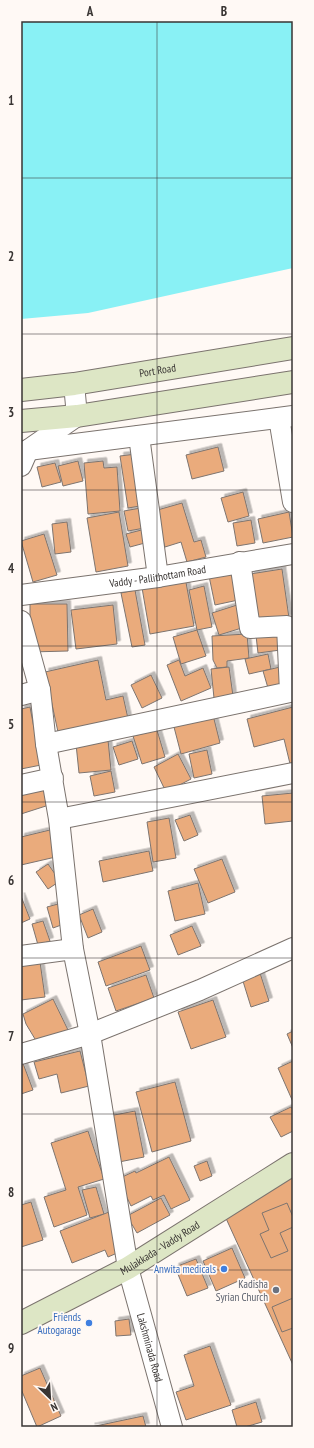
<svg xmlns="http://www.w3.org/2000/svg" width="314" height="1448" font-family="'PT Sans Narrow',sans-serif">
  <defs>
    <filter id="shadow"><feDropShadow dx="3.5" dy="-3.5" stdDeviation="0" flood-color="#0004"/></filter>
  </defs>
  <rect width="100%" height="100%" fill="#fff9f5"/>
  <!-- water -->
  <polygon fill="#89f1f5" points="21,21 293,21 293,268 88,313 21,319"/>
  <!-- building -->
  <g fill="#eaab7c" stroke="#7d746f" filter="url(#shadow)">
    <polygon points="218,447 224,471 192,479 186,455"/>
    <polygon points="144,453 152,504 128,508 120,456"/>
    <polygon points="78,461 83,481 63,486 58,466"/>
    <polygon points="103,461 104,468 117,467 120,511 88,514 84,463"/>
    <polygon points="55,463 61,482 42,487 37,467"/>
    <polygon points="243,492 249,516 228,522 221,498"/>
    <polygon points="182,503 194,542 201,540 206,557 187,562 181,542 165,547 154,511"/>
    <polygon points="146,507 150,527 128,531 124,511"/>
    <polygon points="119,512 128,566 96,572 87,518"/>
    <polygon points="289,512 293,537 263,543 258,519"/>
    <polygon points="251,520 255,543 237,546 233,523"/>
    <polygon points="67,522 71,552 55,554 52,524"/>
    <polygon points="153,527 156,540 130,547 126,534"/>
    <polygon points="44,534 57,575 33,582 21,541"/>
    <polygon points="282,569 289,618 258,622 250,574"/>
    <polygon points="237,570 243,599 215,605 209,576"/>
    <polygon points="185,577 194,626 150,634 141,582"/>
    <polygon points="204,586 212,627 197,630 189,590"/>
    <polygon points="135,590 145,645 132,647 121,593"/>
    <polygon points="30,604 67,604 68,651 30,652"/>
    <polygon points="113,605 117,644 76,649 71,610"/>
    <polygon points="237,605 245,627 219,635 212,613"/>
    <polygon points="286,624 288,649 258,653 255,627"/>
    <polygon points="197,630 206,656 181,664 173,637"/>
    <polygon points="247,634 249,658 227,661 227,667 217,668 213,660 212,636"/>
    <polygon points="268,654 271,669 249,674 245,659"/>
    <polygon points="98,660 106,700 123,696 129,723 58,732 45,672"/>
    <polygon points="179,660 185,676 203,668 211,688 181,701 167,665"/>
    <polygon points="229,667 233,696 214,698 211,669"/>
    <polygon points="280,667 284,684 268,688 263,671"/>
    <polygon points="151,675 162,698 142,708 131,685"/>
    <polygon points="30,707 41,765 21,769 21,709"/>
    <polygon points="293,707 293,768 291,768 284,739 254,747 247,719"/>
    <polygon points="212,711 220,743 181,754 174,727"/>
    <polygon points="157,730 165,757 142,764 133,736"/>
    <polygon points="108,740 111,770 79,773 76,744"/>
    <polygon points="132,741 138,759 119,765 113,747"/>
    <polygon points="207,750 212,774 194,778 189,754"/>
    <polygon points="178,754 191,779 166,792 154,767"/>
    <polygon points="111,771 115,792 94,796 90,776"/>
    <polygon points="39,777 49,805 21,814 21,783"/>
    <polygon points="293,793 293,821 265,824 262,796"/>
    <polygon points="190,815 198,835 184,841 175,820"/>
    <polygon points="169,818 176,858 153,862 147,822"/>
    <polygon points="54,829 60,856 21,865 21,837"/>
    <polygon points="149,851 153,871 103,882 99,861"/>
    <polygon points="222,859 235,892 208,903 194,869"/>
    <polygon points="48,864 60,881 48,889 36,872"/>
    <polygon points="198,883 205,914 175,921 168,891"/>
    <polygon points="21,896 30,919 21,923"/>
    <polygon points="58,904 64,924 53,928 47,907"/>
    <polygon points="93,909 102,932 88,938 79,915"/>
    <polygon points="43,921 50,941 38,945 32,924"/>
    <polygon points="192,926 201,946 178,955 170,935"/>
    <polygon points="141,946 150,970 106,986 98,962"/>
    <polygon points="40,962 45,997 21,1000 21,964"/>
    <polygon points="260,973 269,1001 251,1007 242,978"/>
    <polygon points="146,975 154,998 116,1011 108,988"/>
    <polygon points="53,999 68,1030 38,1044 26,1024 23,1014"/>
    <polygon points="213,1000 226,1037 191,1049 178,1012"/>
    <polygon points="293,1031 293,1048 287,1034"/>
    <polygon points="80,1051 89,1086 61,1093 57,1074 39,1079 34,1062"/>
    <polygon points="21,1058 33,1090 21,1094"/>
    <polygon points="293,1061 293,1102 278,1068"/>
    <polygon points="175,1082 191,1141 152,1152 136,1092"/>
    <polygon points="291,1107 293,1110 293,1131 281,1137 270,1117"/>
    <polygon points="135,1111 144,1157 119,1162 109,1116"/>
    <polygon points="88,1131 104,1179 78,1187 87,1215 54,1227 44,1197 66,1190 51,1143"/>
    <polygon points="169,1157 190,1200 171,1209 164,1195 153,1200 151,1196 131,1206 118,1179 135,1171 136,1173"/>
    <polygon points="207,1161 212,1176 200,1181 194,1166"/>
    <polygon points="293,1175 293,1365 224,1214"/>
    <polygon points="96,1187 104,1214 90,1218 82,1190"/>
    <polygon points="161,1198 170,1215 137,1233 127,1216"/>
    <polygon points="31,1202 43,1240 21,1247 21,1205"/>
    <polygon points="287,1203 293,1217 293,1227 280,1233 288,1251 271,1258 260,1234 269,1230 262,1213"/>
    <polygon points="109,1212 124,1250 108,1257 105,1250 72,1263 60,1231"/>
    <polygon points="232,1248 245,1278 216,1291 203,1261"/>
    <polygon points="196,1259 208,1288 187,1296 175,1267"/>
    <polygon points="293,1298 293,1328 282,1332 272,1307"/>
    <polygon points="129,1319 131,1335 116,1336 115,1321"/>
    <polygon points="210,1346 231,1405 186,1420 176,1392 194,1386 184,1355"/>
    <polygon points="40,1368 61,1416 37,1427 21,1389 21,1376"/>
    <polygon points="256,1402 262,1422 245,1427 237,1427 232,1410"/>
    <polygon points="143,1416 146,1427 91,1427"/>
  </g>
  <g fill="none" stroke-linecap="round" stroke-linejoin="round">
    <!-- street casing -->
    <g stroke="#7b736e" stroke-width="22">
      <g id="street">
        <polyline points="279,418 293,502"/>
        <polyline points="139,436 158,577"/>
        <polyline points="28,450 293,416"/>
        <polyline points="21,466 28,450 77,416 74,384"/>
        <path id="s1" d="M21 595 158 577 293 554"/>
        <path id="s2" d="M21 621 40 690 46 744 59 819 73 949 90 1034 128 1268 172 1427"/>
        <polyline points="21,695 40,690"/>
        <polyline points="46,744 290,692 287,626 250,628 240,562"/>
        <polyline points="21,785 53,778"/>
        <polyline points="59,819 293,773"/>
        <polyline points="21,956 73,949"/>
        <polyline points="21,1054 90,1034 200,990 293,948"/>
      </g>
    </g>
    <!-- secondary casing -->
    <g stroke="#7b736e" stroke-width="24">
      <g id="secondary">
        <path id="s3" d="M21 390 74 384 293 348"/>
        <polyline points="21,421 77,416 293,382"/>
        <path id="s4" d="M21 1323 128 1268 293 1164"/>
      </g>
    </g>
    <!-- street -->
    <use href="#street" stroke="#fff" stroke-width="20"/>
    <!-- secondary -->
    <use href="#secondary" stroke="#dde6c5" stroke-width="22"/>
  </g>
  <!-- grid -->
  <path fill="none" stroke="#393533" stroke-width="1" stroke-opacity="0.55" d="M157 21V1427M21 178H293M21 334H293M21 490H293M21 646H293M21 802H293M21 958H293M21 1114H293M21 1270H293"/>
  <!-- markers -->
  <g fill="#3f7fe0" stroke="#fff9f5" stroke-width="1.5">
    <circle cx="224" cy="1269" r="4"/>
    <circle cx="89" cy="1323" r="4"/>
  </g>
  <circle fill="#6b7280" stroke="#fff9f5" stroke-width="1.5" cx="276" cy="1290" r="4"/>
  <g text-anchor="middle" stroke-width="3.5" stroke-linejoin="round" paint-order="stroke">
    <!-- street labels -->
    <g font-size="11" fill="#393533" stroke="#fff9f5">
      <text dy="4" stroke="none"><textPath href="#s3" startOffset="138">Port Road</textPath></text>
      <text dy="4" stroke="none"><textPath href="#s1" startOffset="138">Vaddy - Pallithottam Road</textPath></text>
      <text dy="4" stroke="none"><textPath href="#s4" startOffset="158">Mulakkada - Vaddy Road</textPath></text>
      <text dy="4" stroke="none"><textPath href="#s2" startOffset="739">Lakshminada Road</textPath></text>
    </g>
    <!-- shop labels -->
    <g font-size="11" fill="#366cbe" stroke="#fff9f5" text-anchor="end">
      <text x="216" y="1273">Anwita medicals</text>
      <text x="81" y="1321">Friends<tspan x="81" dy="13">Autogarage</tspan></text>
    </g>
    <!-- worship labels -->
    <g font-size="11" fill="#5b616d" stroke="#fff9f5" text-anchor="end">
      <text x="268" y="1288">Kadisha<tspan x="268" dy="13">Syrian Church</tspan></text>
    </g>
  </g>
  <!-- border -->
  <rect width="314" height="1448" fill="none" stroke="#fff9f5" stroke-width="44"/>
  <!-- north arrow -->
  <g transform="translate(50 1398) rotate(155)" stroke="#fff9f5" stroke-width="3" paint-order="stroke">
  <path d="M0-3L7 15L0 10L-7 15Z" fill="#393533"/>
  <text y="-6" font-size="11" font-weight="bold" text-anchor="middle" fill="#393533">N</text>
  </g>
  <rect x="22" y="22" width="270" height="1404" fill="none" stroke="#393533" stroke-width="1.5"/>
  <g font-size="13" text-anchor="middle" font-weight="bold" fill="#393533">
    <text x="90" y="16">A</text>
    <text x="224" y="16">B</text>
    <text x="11" y="105">1</text>
    <text x="11" y="261">2</text>
    <text x="11" y="417">3</text>
    <text x="11" y="573">4</text>
    <text x="11" y="729">5</text>
    <text x="11" y="885">6</text>
    <text x="11" y="1041">7</text>
    <text x="11" y="1197">8</text>
    <text x="11" y="1353">9</text>
  </g>
</svg>
